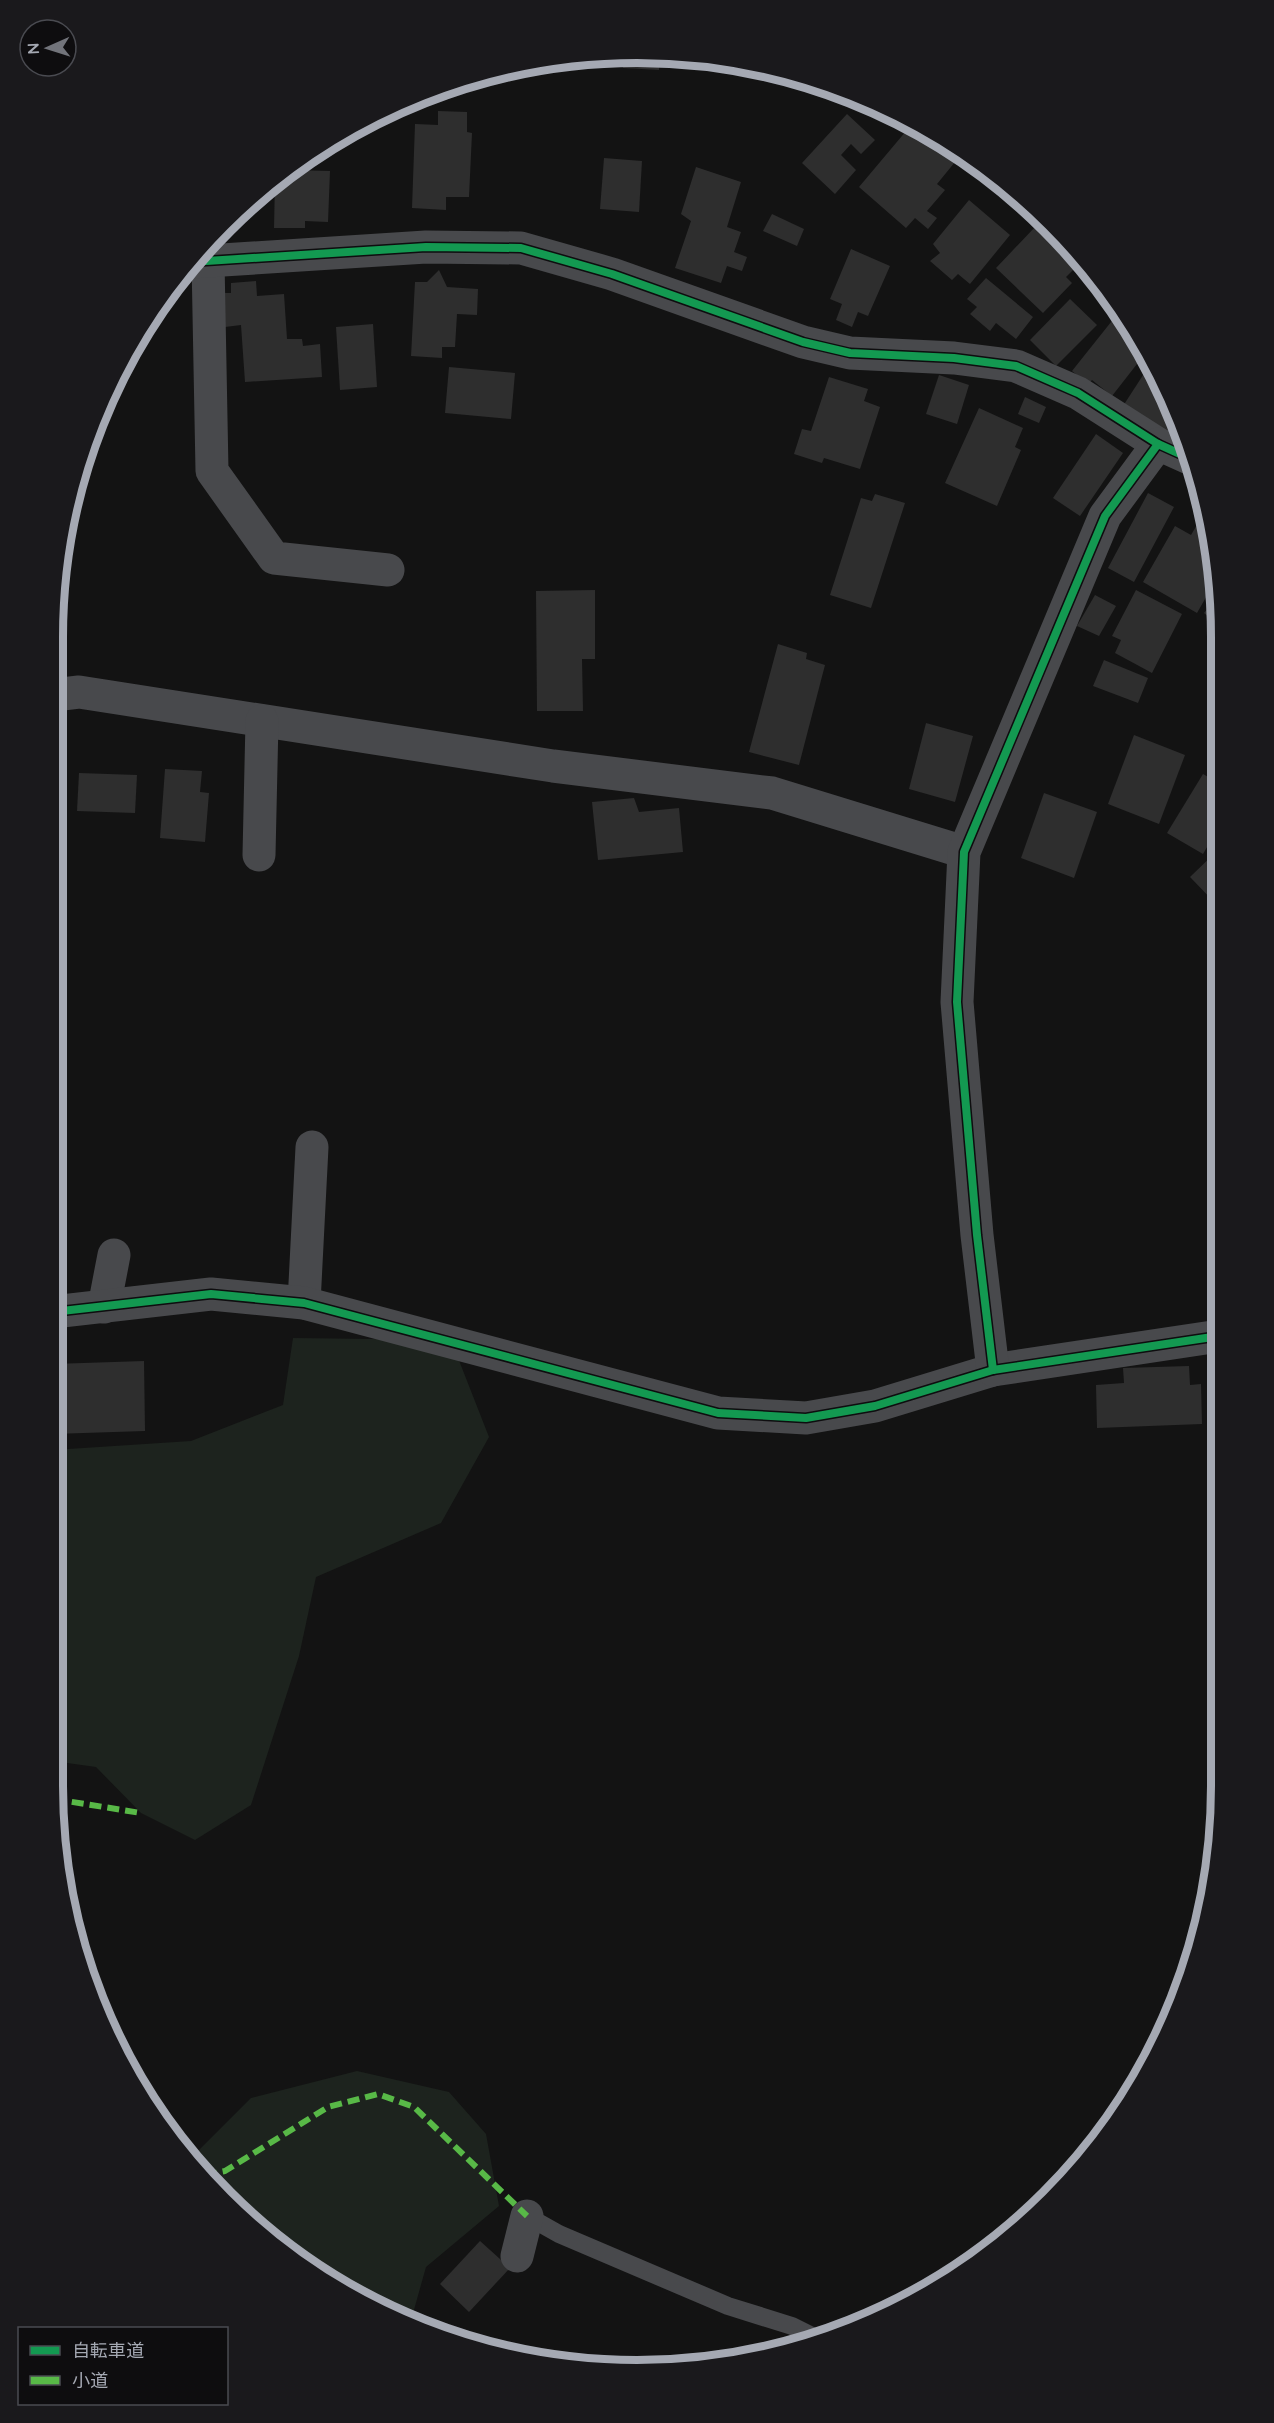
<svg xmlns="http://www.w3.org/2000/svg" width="1274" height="2423" font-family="Quicksand,'Noto Sans JP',sans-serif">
  <rect width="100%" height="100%" fill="#131313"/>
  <!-- green -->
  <g fill="#1d231e">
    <polygon points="293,1338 451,1340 489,1437 441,1523 316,1577 299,1656 251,1805 195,1840 141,1813 96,1767 53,1761 53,1450 191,1441 283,1405"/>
    <polygon points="357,2071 449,2092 486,2134 499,2206 426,2267 410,2324 313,2272 251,2225 190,2159 251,2098"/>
  </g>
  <!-- building -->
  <g fill="#2e2e2e">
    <polygon points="660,54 659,70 623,68 624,55"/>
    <polygon points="438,111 467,112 467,132 472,133 469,197 446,197 446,210 412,208 415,124 438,125"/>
    <polygon points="847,114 875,140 861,154 851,144 841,155 856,170 835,194 802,163"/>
    <polygon points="912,124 949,148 945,153 955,162 937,184 945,190 927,211 937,218 928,229 915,218 906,228 859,187"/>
    <polygon points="604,158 642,161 639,212 600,209"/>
    <polygon points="696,167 741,182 727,227 741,232 734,252 747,257 742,271 727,266 721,283 675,268 691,221 681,214"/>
    <polygon points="290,170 330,171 328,222 305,221 305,228 274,228 275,181"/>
    <polygon points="969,200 1010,235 970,284 958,274 952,280 930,261 940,253 933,244"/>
    <polygon points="772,214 804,229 797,246 763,231"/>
    <polygon points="1035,227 1076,267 1066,277 1072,283 1043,313 996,268"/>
    <polygon points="851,249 890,266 868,316 858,312 852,327 836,320 842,304 830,299"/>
    <polygon points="439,270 447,287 478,289 477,315 457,314 455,347 442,347 442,358 411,356 415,282 427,282"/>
    <polygon points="986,278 1033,317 1016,339 996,323 990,331 970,314 977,307 967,299"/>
    <polygon points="256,281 257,296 284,294 287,339 302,339 303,346 320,344 322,377 245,382 241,325 225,327 224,293 231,293 231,283"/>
    <polygon points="1070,299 1097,325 1056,366 1030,340"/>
    <polygon points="1115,317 1127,327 1144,355 1112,396 1092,380 1088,384 1072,371"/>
    <polygon points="373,324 377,387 340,390 336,327"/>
    <polygon points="449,367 515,373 511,419 445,413"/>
    <polygon points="1147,369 1155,374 1177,414 1180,425 1172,437 1123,406"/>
    <polygon points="939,375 969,385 957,424 926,414"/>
    <polygon points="829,377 868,389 864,401 880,407 860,469 824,458 822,463 794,454 802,429 811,431"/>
    <polygon points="1025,397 1046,407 1039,423 1018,414"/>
    <polygon points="979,408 1023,428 1015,447 1021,450 997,506 945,483"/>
    <polygon points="1096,434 1123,453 1080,516 1053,498"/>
    <polygon points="1148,493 1174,507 1134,582 1108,568"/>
    <polygon points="875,494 905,503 871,608 830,595 861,498 872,501"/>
    <polygon points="1198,523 1208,528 1216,560 1217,578 1197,613 1143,582 1175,526 1191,535"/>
    <polygon points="595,590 595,659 582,659 583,711 537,711 536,591"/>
    <polygon points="1136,590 1182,614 1152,673 1115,653 1121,640 1112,636"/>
    <polygon points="1095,595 1116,606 1099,636 1077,626"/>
    <polygon points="1217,597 1217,624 1204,613"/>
    <polygon points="778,644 807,653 806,659 825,665 799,765 749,752"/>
    <polygon points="1104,660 1148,678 1138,703 1093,686"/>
    <polygon points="926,723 973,736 955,802 909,789"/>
    <polygon points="1134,735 1185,755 1159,824 1108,804"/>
    <polygon points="165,769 202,771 200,792 209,793 205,842 160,838"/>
    <polygon points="79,773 137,775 135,813 77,811"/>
    <polygon points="1203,774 1217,782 1217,830 1203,854 1167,833"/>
    <polygon points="1044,793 1097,812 1074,878 1021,858"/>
    <polygon points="634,798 639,812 679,808 683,852 598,860 592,802"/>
    <polygon points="1217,851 1217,905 1190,877"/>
    <polygon points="1218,1203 1218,1221 1214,1204"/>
    <polygon points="144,1361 145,1431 53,1434 53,1364"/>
    <polygon points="1189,1366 1190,1385 1201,1384 1202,1424 1097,1428 1096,1385 1124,1383 1123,1368"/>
    <polygon points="1215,1429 1219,1429 1219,1463 1217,1463"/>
    <polygon points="480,2241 510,2268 469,2312 440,2284"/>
  </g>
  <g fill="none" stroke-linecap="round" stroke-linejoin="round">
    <!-- service -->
    <polyline stroke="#48494c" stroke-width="18" points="527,2216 559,2234 728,2306 792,2326 820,2340"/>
    <!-- minor -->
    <g stroke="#48494c" stroke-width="33">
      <polyline points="208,261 212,471 274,558 388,570"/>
      <polyline points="191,262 426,247 521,248 612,274 803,342 850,353 954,358 1016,366 1078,393 1158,444 1189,458"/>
      <polyline points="54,695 79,692 553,766 772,793 964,852"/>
      <polyline points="259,855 262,721"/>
      <polyline points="304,1303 312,1147"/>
      <polyline points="104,1307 114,1255"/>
      <polyline points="53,1312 211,1294 304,1303 718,1413 806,1418 875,1406 993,1370 1219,1336"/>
      <polyline points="993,1370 977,1235 957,1002 964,852 1105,516 1158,444"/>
      <polyline points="517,2256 527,2216"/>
    </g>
    <!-- quiet -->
    <g stroke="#58b947" stroke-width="6" stroke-dasharray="12 6" stroke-linecap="butt">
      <polyline points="54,1799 141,1813"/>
      <polyline points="205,2175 225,2171 328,2107 378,2094 414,2107 527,2216"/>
    </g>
    <!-- cycleway casing -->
    <g stroke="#0e0d0f" stroke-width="11">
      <g id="cycleway">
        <polyline points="191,262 426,247 521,248 612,274 803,342 850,353 954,358 1016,366 1078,393 1158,444 1189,458"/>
        <polyline points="53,1312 211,1294 304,1303 718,1413 806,1418 875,1406 993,1370 1219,1336"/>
        <polyline points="993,1370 977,1235 957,1002 964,852 1105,516 1158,444"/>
      </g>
    </g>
    <!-- cycleway -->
    <use href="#cycleway" stroke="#139951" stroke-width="8"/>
  </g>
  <!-- crop -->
  <path d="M0 0H1274V2423H0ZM637 63H637A574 574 0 0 1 1211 637V1786A574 574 0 0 1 637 2360H637A574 574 0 0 1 63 1786V637A574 574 0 0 1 637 63Z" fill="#1a191c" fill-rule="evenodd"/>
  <path fill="none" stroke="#a5a9b3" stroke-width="8" d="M637 63H637A574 574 0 0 1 1211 637V1786A574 574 0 0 1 637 2360H637A574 574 0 0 1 63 1786V637A574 574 0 0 1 637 63Z"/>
  <!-- legend -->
  <rect x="18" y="2327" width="210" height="78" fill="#0e0d0f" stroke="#4a4b51" stroke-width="1.5"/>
  <rect x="30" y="2346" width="30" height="9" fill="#139951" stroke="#4a4b51" stroke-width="1.5"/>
  <text x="72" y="2357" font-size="18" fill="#a5a9b3">自転車道</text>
  <rect x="30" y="2376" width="30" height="9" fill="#58b947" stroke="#4a4b51" stroke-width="1.5"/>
  <text x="72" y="2387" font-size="18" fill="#a5a9b3">小道</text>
  <!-- north arrow -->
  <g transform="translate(48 48) rotate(267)"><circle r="28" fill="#0e0d0f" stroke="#4a4b51" stroke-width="1.5"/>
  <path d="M0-4.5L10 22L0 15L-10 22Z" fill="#72747b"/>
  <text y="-9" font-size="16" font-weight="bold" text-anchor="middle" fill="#a5a9b3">N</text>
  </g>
</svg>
